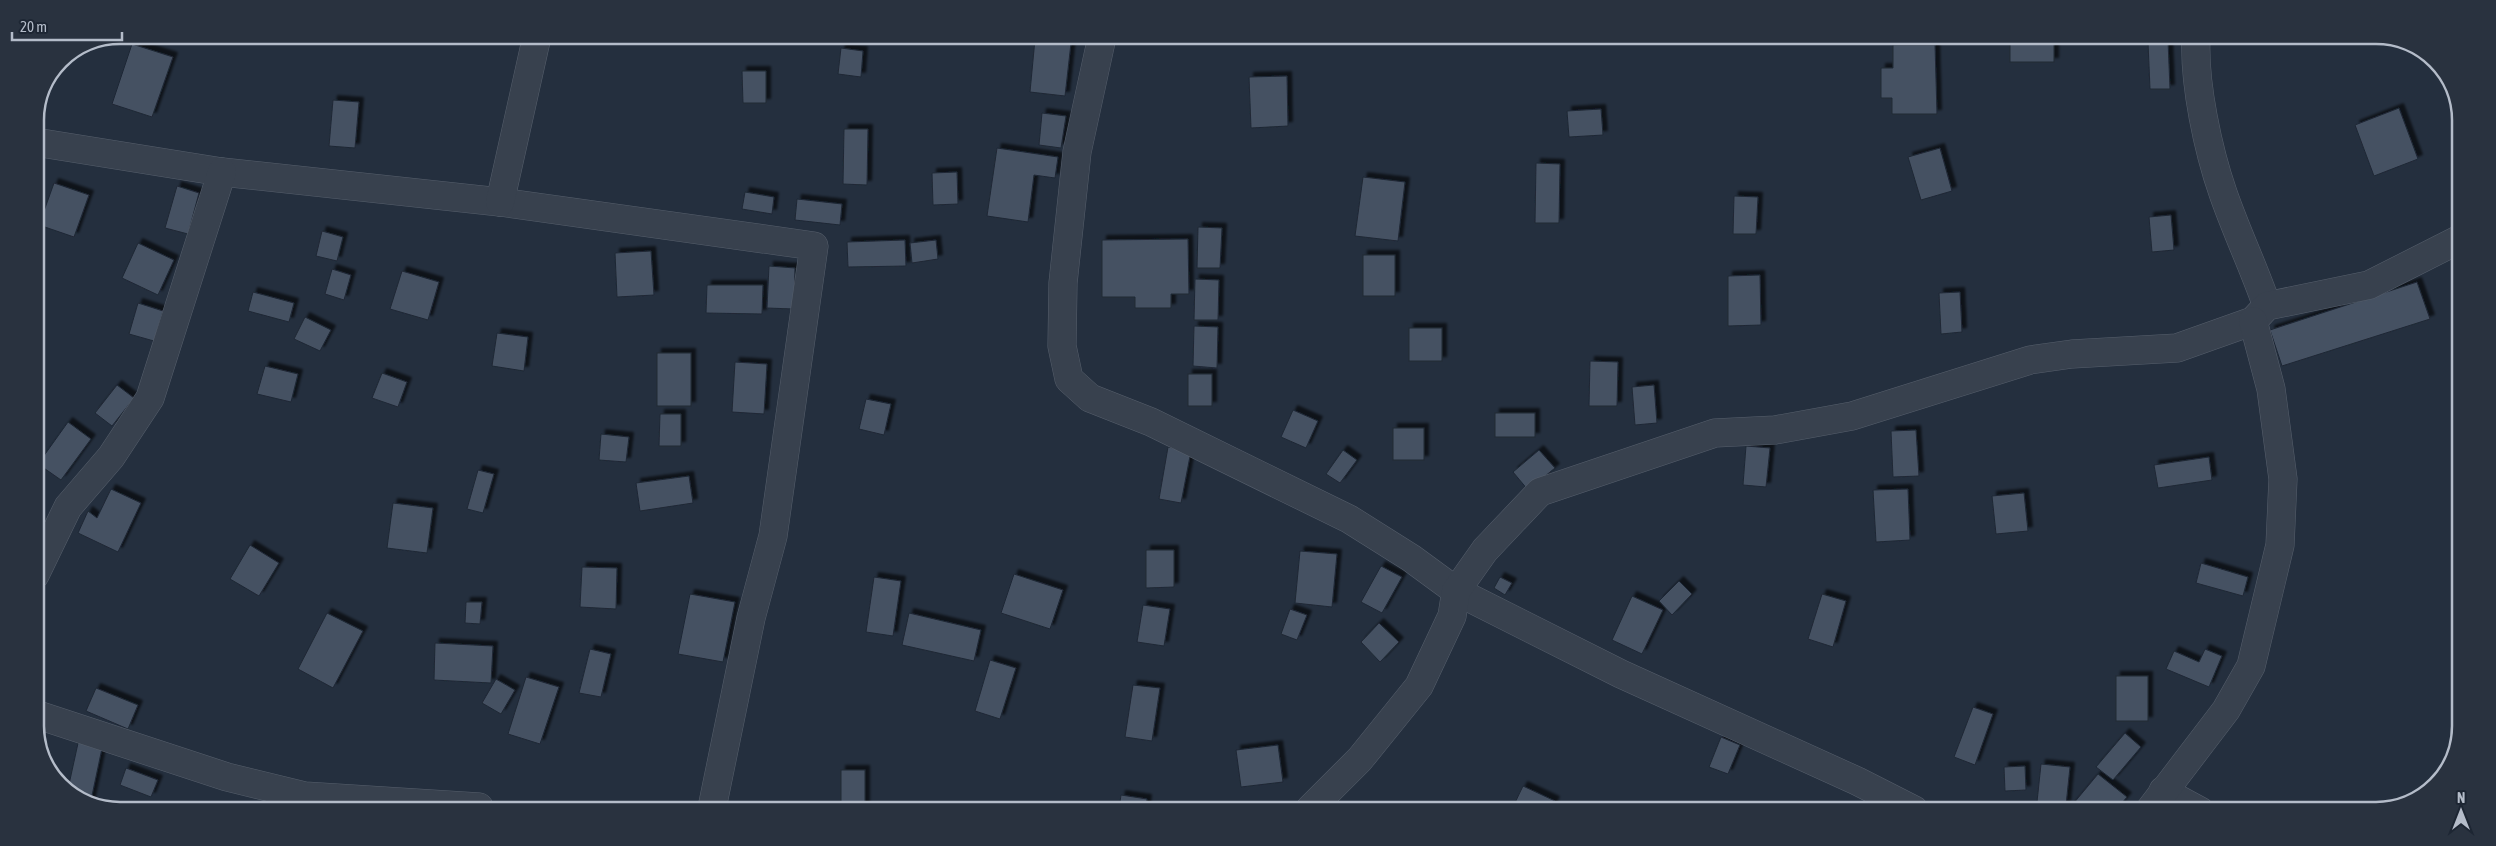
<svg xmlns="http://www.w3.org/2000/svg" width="2496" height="846" font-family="'Asap Condensed',sans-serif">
  <defs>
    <filter id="shadow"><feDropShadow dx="4.5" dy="-4.5" stdDeviation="1" flood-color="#0009"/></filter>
  </defs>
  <rect width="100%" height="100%" fill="#242f3e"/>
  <!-- building -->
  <g fill="#455162" stroke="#1f2835" filter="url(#shadow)">
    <polygon points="1035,39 1071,43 1065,96 1030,92"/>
    <rect x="2010" y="39" width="44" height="23"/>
    <polygon points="2168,41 2170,89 2150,89 2148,42"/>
    <polygon points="132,44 173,57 152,117 112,104"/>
    <polygon points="1893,45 1935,45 1937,114 1892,114 1892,98 1881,98 1881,68 1893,68"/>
    <polygon points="841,48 863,51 861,77 838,74"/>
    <polygon points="742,71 766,71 766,103 743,103"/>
    <polygon points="1287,76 1288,126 1251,128 1249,77"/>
    <polygon points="333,100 359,102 355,148 329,146"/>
    <polygon points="2399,108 2418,159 2374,176 2355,125"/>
    <polygon points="1601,109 1603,135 1569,137 1567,111"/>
    <polygon points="1042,113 1066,116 1061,148 1039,145"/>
    <polygon points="844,129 868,129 867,185 843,184"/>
    <polygon points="997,148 1058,157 1055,178 1034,175 1028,222 987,216"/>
    <polygon points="1940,148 1952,191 1921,200 1908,157"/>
    <polygon points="1536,163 1560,164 1559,223 1535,223"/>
    <polygon points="957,172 958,204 933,205 932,173"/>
    <polygon points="1363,177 1405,182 1398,241 1355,236"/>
    <polygon points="54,183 89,195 74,237 39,225"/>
    <polygon points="177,186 199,193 188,234 165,228"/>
    <polygon points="745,192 774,197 772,214 742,209"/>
    <polygon points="1734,196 1758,197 1756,234 1733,234"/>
    <polygon points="797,199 842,204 840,225 795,220"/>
    <polygon points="2171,215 2174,250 2152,252 2149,217"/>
    <polygon points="1198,227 1222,228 1220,268 1197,268"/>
    <polygon points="322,231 343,237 337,261 316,256"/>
    <polygon points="1188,239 1189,294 1171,294 1171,308 1135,308 1135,297 1102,297 1102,240"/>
    <polygon points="905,240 906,266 848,267 847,242"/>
    <polygon points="936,240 938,259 912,263 910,243"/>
    <polygon points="138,243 174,260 158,295 122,278"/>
    <polygon points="651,251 654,295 617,297 615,253"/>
    <rect x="1363" y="255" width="32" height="41"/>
    <polygon points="769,266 795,268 794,309 767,308"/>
    <polygon points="332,269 351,275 344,300 325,294"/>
    <polygon points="402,271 439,282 428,320 390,309"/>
    <polygon points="1760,275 1761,325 1728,326 1728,276"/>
    <polygon points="1195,279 1219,280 1218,320 1194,320"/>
    <polygon points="2417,282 2430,319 2282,366 2270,330"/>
    <polygon points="707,285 763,285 762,314 706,313"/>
    <polygon points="253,292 294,303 289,322 248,311"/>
    <polygon points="1960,292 1962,332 1941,334 1939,293"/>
    <polygon points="138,303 163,311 154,341 129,334"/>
    <polygon points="305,317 331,330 320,351 294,339"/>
    <polygon points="1194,326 1218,327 1217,368 1193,366"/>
    <rect x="1409" y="328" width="33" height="33"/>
    <polygon points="497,333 528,337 524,371 492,366"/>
    <rect x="657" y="353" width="34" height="53"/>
    <polygon points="1590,361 1618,362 1617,406 1589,406"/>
    <polygon points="735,362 767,364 764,414 732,412"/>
    <polygon points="265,366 298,374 291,402 257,394"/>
    <polygon points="382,373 407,382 398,407 372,398"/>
    <rect x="1188" y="374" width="24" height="32"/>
    <polygon points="117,385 134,398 112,426 95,413"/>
    <polygon points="1654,385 1657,423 1635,425 1632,387"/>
    <polygon points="866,399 891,404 884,435 859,429"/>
    <polygon points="1293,410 1318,421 1306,448 1281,437"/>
    <rect x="1495" y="413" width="40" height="24"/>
    <polygon points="660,414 681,414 681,446 659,446"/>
    <polygon points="68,422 91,439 61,480 38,464"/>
    <rect x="1393" y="428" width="31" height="32"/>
    <polygon points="1916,430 1919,476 1893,477 1891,431"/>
    <polygon points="601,434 629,437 626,462 599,460"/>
    <polygon points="1746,446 1770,448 1766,487 1743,485"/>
    <polygon points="1168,447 1191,451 1181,503 1159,499"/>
    <polygon points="1343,450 1357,460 1340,483 1326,474"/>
    <polygon points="1539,450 1555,468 1528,490 1513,472"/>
    <polygon points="2209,457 2212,480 2158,488 2154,465"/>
    <polygon points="478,470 494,474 483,513 467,509"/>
    <polygon points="689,476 693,503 640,511 636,483"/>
    <polygon points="111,489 141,503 118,552 78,533 88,511 97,518"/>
    <polygon points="1908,489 1910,540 1876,542 1873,490"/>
    <polygon points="2024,493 2028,531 1996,534 1992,496"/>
    <polygon points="393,503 433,508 427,553 387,548"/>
    <polygon points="250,545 279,563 259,596 230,579"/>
    <polygon points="1146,550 1174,550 1174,587 1146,588"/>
    <polygon points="1300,551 1337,554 1332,607 1295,603"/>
    <polygon points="2201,563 2248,577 2243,596 2196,583"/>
    <polygon points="1381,566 1402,577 1382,613 1361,602"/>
    <polygon points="582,567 617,568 616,609 580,607"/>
    <polygon points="1014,574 1063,590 1050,629 1001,613"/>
    <polygon points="874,577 901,581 893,636 866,632"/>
    <polygon points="1500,577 1512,583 1505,595 1494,588"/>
    <polygon points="1679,581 1692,594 1672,615 1659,601"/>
    <polygon points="690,594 735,602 723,662 678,654"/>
    <polygon points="1822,594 1846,601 1833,647 1808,639"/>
    <polygon points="1632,596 1663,610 1642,654 1612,640"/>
    <polygon points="466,602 482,602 480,624 465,623"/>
    <polygon points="1143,605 1170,609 1164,646 1137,642"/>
    <polygon points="1290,609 1307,615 1297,640 1281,634"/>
    <polygon points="327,613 363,631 333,688 298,669"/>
    <polygon points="909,613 981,630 974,661 902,645"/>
    <polygon points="1379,623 1399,642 1380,662 1361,642"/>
    <polygon points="435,643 493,646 491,683 434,680"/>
    <polygon points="590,649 611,654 601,697 579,693"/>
    <polygon points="2205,649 2222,656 2209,687 2166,669 2174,651 2199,662"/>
    <polygon points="990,660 1016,668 1000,719 975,711"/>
    <rect x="2116" y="676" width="32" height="45"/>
    <polygon points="526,677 559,687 540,744 508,734"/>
    <polygon points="496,679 515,690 501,714 482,703"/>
    <polygon points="1133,685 1160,688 1152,741 1125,737"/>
    <polygon points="96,688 138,705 128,729 86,711"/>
    <polygon points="1973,707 1993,714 1975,765 1954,757"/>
    <polygon points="2125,733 2141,747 2113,780 2096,767"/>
    <polygon points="80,734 104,739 90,805 68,789"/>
    <polygon points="1721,737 1740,745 1728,774 1709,767"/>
    <polygon points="1278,745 1283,782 1241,787 1236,750"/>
    <polygon points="2041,764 2070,767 2066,805 2037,802"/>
    <polygon points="2025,766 2026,790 2005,791 2004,767"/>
    <polygon points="126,768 158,780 151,797 120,785"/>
    <rect x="841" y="770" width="24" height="38"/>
    <polygon points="2098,774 2127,797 2116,810 2068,810"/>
    <polygon points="1523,786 1555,801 1551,809 1512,809"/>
    <polygon points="1121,795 1147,799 1146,809 1119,809"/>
  </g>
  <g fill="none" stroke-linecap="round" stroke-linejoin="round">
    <!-- street casing -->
    <g stroke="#565f6c" stroke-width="29">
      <g id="street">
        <polyline points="1102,37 1077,152 1063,283 1062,346 1069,379 1090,398 1151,422 1349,519 1411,558 1456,591 1621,674 1857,781 1914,810"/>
        <path d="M2196 39C2194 84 2208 150 2223 193 2236 231 2254 268 2267 306"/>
        <polyline points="35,142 222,172 500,202 814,246 773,536 751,618 712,808"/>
        <polyline points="500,202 537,36"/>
        <polyline points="35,575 68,507 111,457 150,398 222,172"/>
        <polyline points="35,714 227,777 305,796 479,807"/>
        <polyline points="2163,791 2200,811"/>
        <polyline points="1310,809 1360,759 1419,686 1452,616 1456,591 1485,550 1540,492 1715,433 1775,430 1852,416 2030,360 2072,354 2177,348 2253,321 2267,306 2369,285 2460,239"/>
        <polyline points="2149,811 2226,710 2251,666 2280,545 2283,479 2271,389 2253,321"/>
      </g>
    </g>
    <!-- street -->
    <use href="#street" stroke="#38414e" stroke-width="28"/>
  </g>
  <!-- crop -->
  <path d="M0 0H2496V846H0ZM120 44H2376A76 76 0 0 1 2452 120V726A76 76 0 0 1 2376 802H120A76 76 0 0 1 44 726V120A76 76 0 0 1 120 44Z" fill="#29323f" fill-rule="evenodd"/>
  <path fill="none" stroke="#b4bcc9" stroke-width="2.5" d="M120 44H2376A76 76 0 0 1 2452 120V726A76 76 0 0 1 2376 802H120A76 76 0 0 1 44 726V120A76 76 0 0 1 120 44Z"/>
  <!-- north arrow -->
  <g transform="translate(2461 811)" stroke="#1d2633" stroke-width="4" paint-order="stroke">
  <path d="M0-4L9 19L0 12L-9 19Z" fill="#b4bcc9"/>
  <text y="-8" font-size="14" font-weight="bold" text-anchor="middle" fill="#b4bcc9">N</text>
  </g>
  <!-- scale -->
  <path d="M12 32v8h110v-8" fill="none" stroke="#b4bcc9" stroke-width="2.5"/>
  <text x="20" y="32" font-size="15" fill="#b4bcc9" stroke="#1d2633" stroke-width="4" paint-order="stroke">20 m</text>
</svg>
